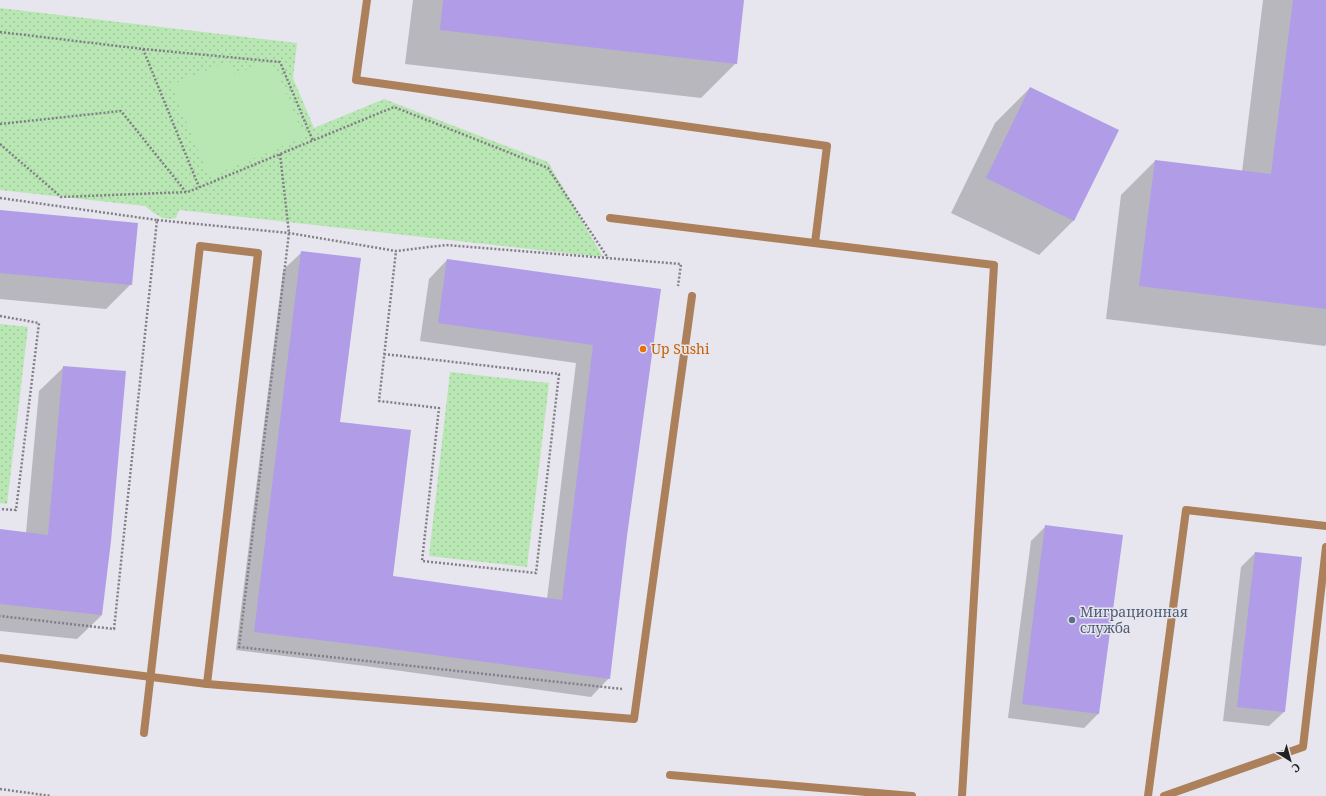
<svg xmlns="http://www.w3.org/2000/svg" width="1326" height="796" font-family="'Noto Serif',serif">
  <defs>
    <pattern id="grass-dots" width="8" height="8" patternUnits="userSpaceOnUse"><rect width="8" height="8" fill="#b8e7b3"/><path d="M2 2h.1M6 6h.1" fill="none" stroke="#9ec69a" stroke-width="1.8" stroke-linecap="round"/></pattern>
  </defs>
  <rect width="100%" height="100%" fill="#e7e5ed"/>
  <!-- grass -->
  <g fill="url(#grass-dots)">
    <path d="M0 8 297 43 293 78 314 128 384 99 548 162 603 257 179 210 176 218C162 221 155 214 145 206L0 190Z"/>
    <polygon points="0,324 28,327 7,504 0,503"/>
    <polygon points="450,372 549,383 527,567 429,556"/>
  </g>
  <!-- garden -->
  <polygon fill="#b8e7b3" points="229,61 235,75 261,63 275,67 304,137 209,177 171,85"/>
  <!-- shadow -->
  <g fill="#0003">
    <polygon points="413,0 732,0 736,63 701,98 405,64"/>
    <polygon points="1263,0 1326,0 1326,344 1325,346 1106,319 1121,195 1155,161 1242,172"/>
    <polygon points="1030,88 1074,220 1039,255 951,213 995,123"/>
    <polygon points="0,211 131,284 106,309 0,299"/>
    <polygon points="302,252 339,423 392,577 547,599 576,363 420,341 429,279 447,260 660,290 626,536 609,678 591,697 365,666 236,650 283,270"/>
    <polygon points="64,367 102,615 77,639 0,631 0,530 26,533 39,391"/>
    <polygon points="1046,526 1098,714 1084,728 1008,718 1031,541"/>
    <polygon points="1255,553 1301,558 1284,712 1269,726 1223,721 1241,567"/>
  </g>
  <!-- building -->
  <g fill="#b09ce7">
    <polygon points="443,0 744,0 737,64 440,30"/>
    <polygon points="1293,0 1326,0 1326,309 1139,286 1155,160 1271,174"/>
    <polygon points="1030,87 1119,130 1074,221 986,178"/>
    <polygon points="0,210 138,223 132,285 0,273"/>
    <polygon points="301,251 361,258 340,422 411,430 393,576 562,600 593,345 438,323 447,259 661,289 627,536 610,679 384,648 254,632"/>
    <polygon points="63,366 126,371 111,541 102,615 0,604 0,529 48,535"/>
    <polygon points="1045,525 1123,535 1099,714 1022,704"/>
    <polygon points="1255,552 1302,557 1285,712 1237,707"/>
  </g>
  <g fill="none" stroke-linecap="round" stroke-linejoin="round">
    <!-- path -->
    <g stroke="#817f85" stroke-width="2.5" stroke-dasharray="2 2" stroke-linecap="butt">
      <polyline points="0,32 143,49 199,187"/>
      <polyline points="143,49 280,62 313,141"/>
      <polyline points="0,124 121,111 186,192"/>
      <polyline points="0,144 61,197 188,192 394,107 548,168 608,258"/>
      <polyline points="280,154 289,233 239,647 622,689"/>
      <polyline points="0,198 157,220 114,629 0,616"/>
      <polyline points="157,220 289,233 396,251 446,245 681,264 678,286"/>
      <polyline points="0,316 39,323 16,510 0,509"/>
      <polyline points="384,354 559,374 536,573 422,561 439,408 379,401 396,251"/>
      <polyline points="0,789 51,796"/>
    </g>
    <!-- lane -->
    <g stroke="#ac805b" stroke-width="8">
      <polyline points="367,0 356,80 827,146 815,243"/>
      <polyline points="610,218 994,265 962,796"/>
      <polyline points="0,658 207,684 634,719 692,296"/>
      <polyline points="144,733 200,246 258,253 207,684"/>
      <polyline points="670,775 912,796"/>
      <polyline points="1148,796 1186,510 1326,526"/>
      <polyline points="1164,796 1303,747 1326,547"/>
    </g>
  </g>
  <!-- markers -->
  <circle fill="#e8710a" stroke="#e7e5ed" stroke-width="1.5" cx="643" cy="349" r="4"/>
  <circle fill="#5c6f8a" stroke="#e7e5ed" stroke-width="1.5" cx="1072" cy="620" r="4"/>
  <g text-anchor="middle" stroke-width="3" stroke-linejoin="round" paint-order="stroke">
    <!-- food labels -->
    <g font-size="14" fill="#c56008" stroke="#e7e5ed" text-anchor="start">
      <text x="651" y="354">Up Sushi</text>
    </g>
    <!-- service labels -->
    <g font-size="14" fill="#4e5e75" stroke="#e7e5ed" text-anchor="start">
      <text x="1080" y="617">Миграционная<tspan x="1080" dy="16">служба</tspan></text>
    </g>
  </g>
  <!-- north arrow -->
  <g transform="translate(1290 760) rotate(143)" stroke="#e7e5ed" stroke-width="3" paint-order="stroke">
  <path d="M0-3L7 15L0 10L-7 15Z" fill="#222124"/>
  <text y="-6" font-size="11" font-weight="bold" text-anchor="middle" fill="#222124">С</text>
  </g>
</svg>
